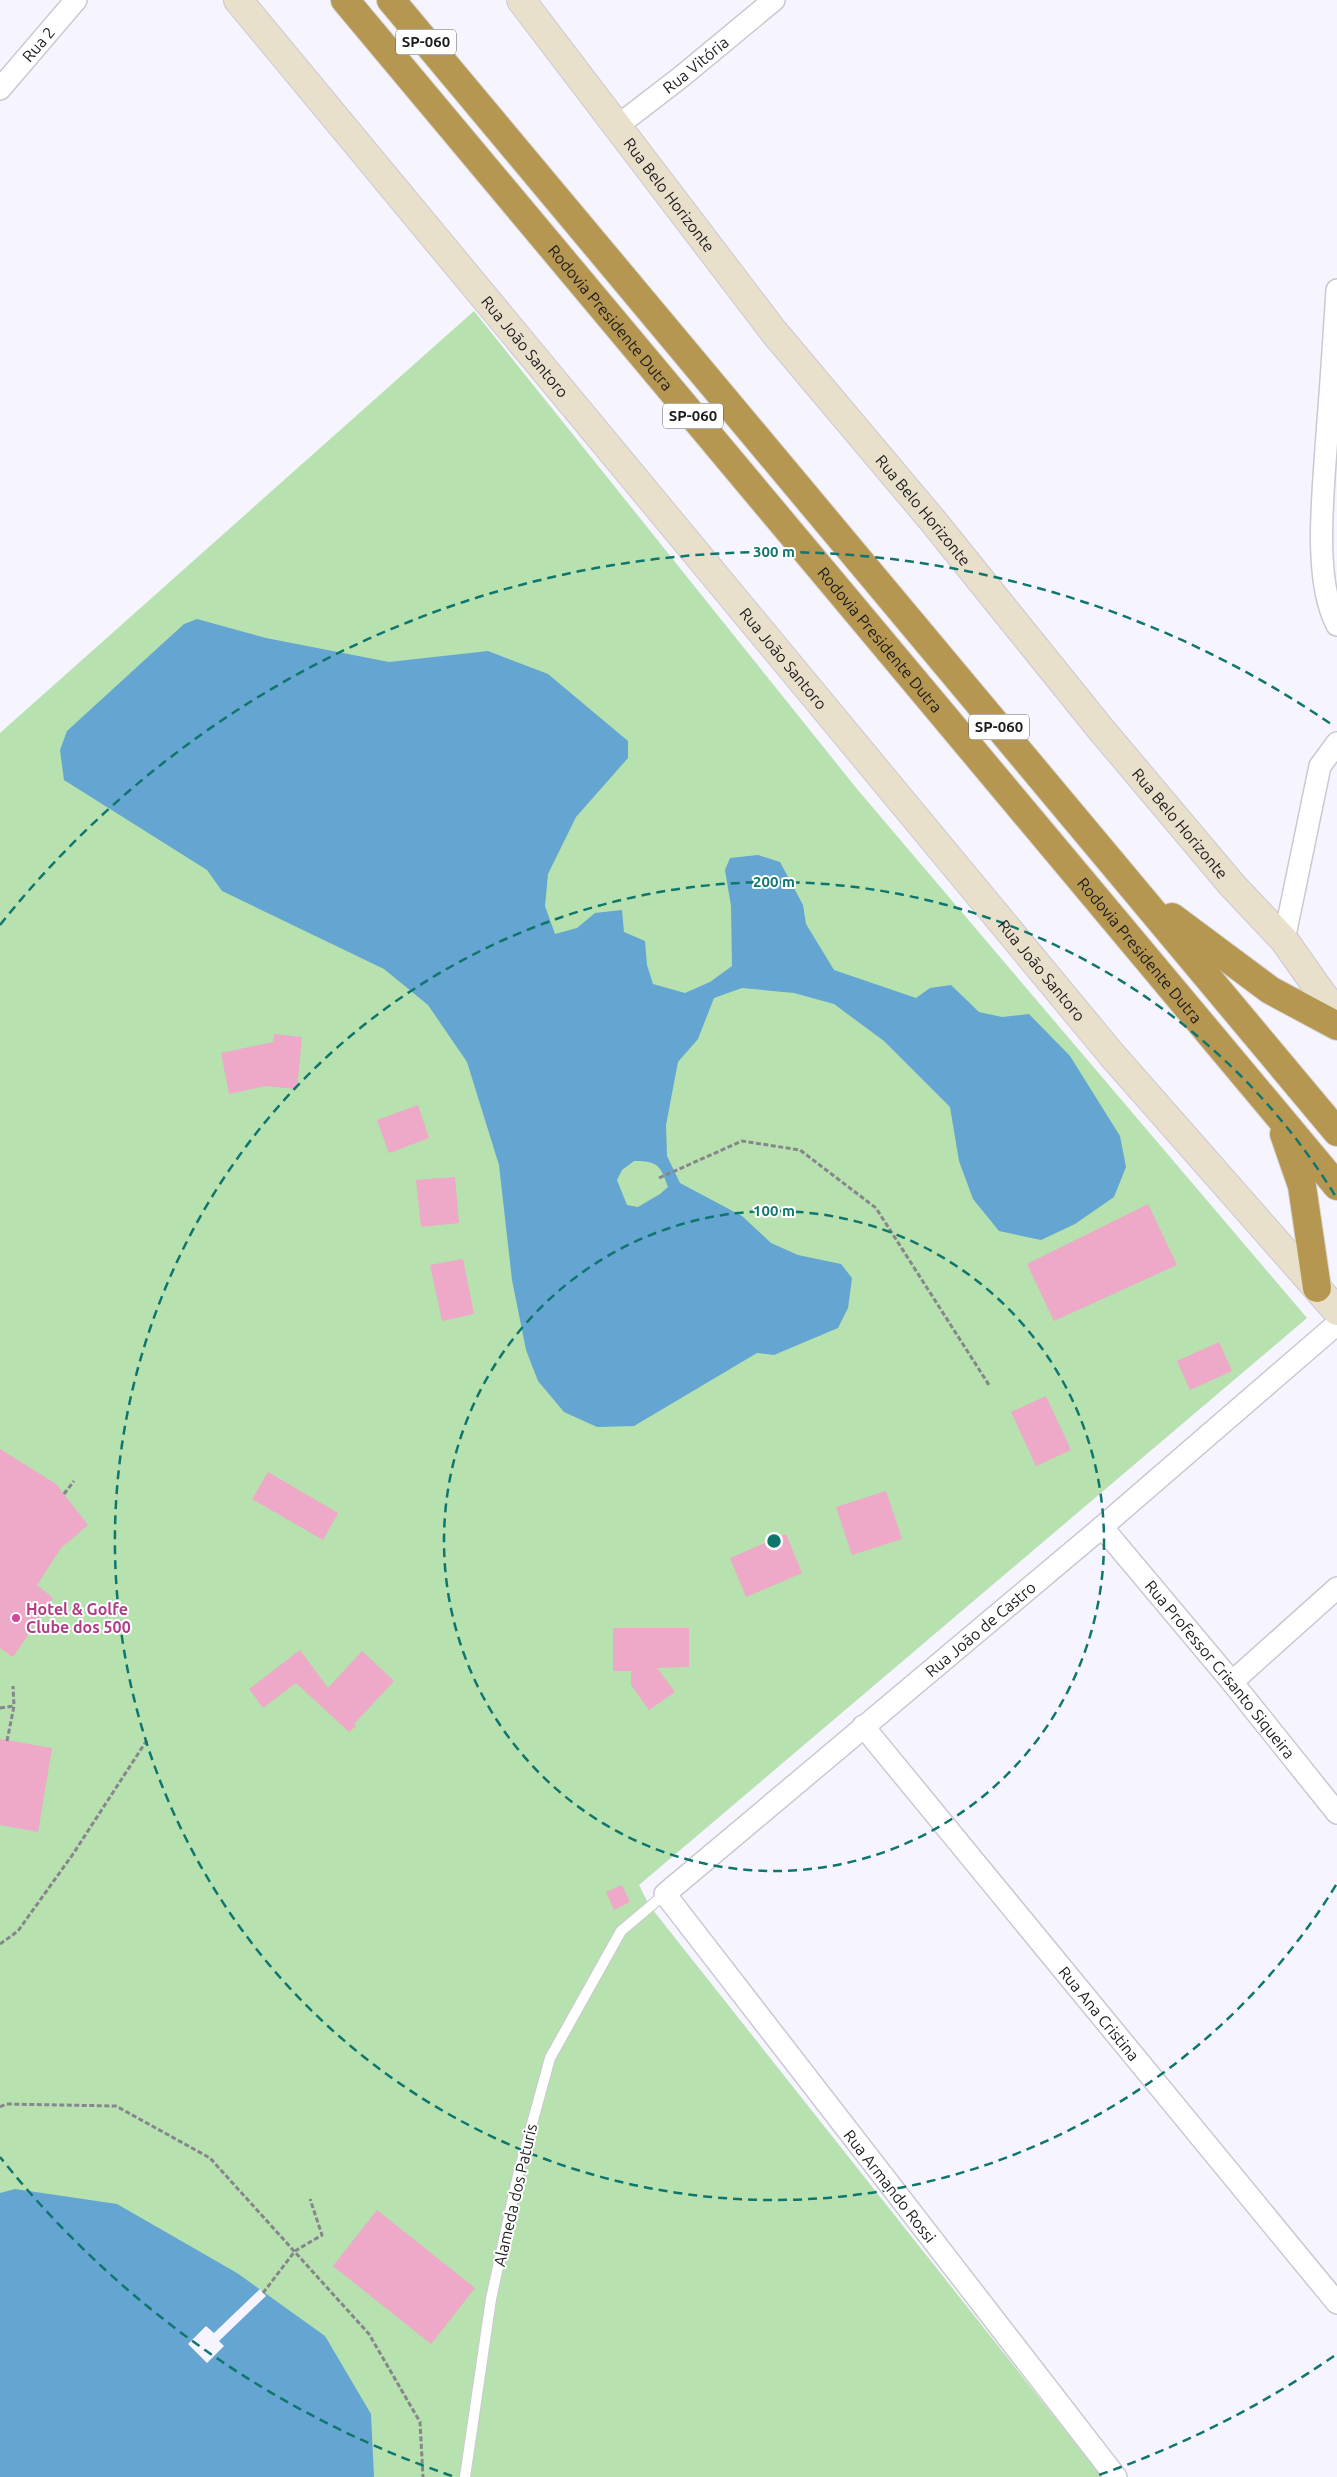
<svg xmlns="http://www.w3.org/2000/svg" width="1337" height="2477" font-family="Ubuntu,sans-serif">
  <rect width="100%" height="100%" fill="#f6f4ff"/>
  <!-- green -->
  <polygon fill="#b7e1ae" points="474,311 857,789 1307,1318 639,1885 649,1905 1102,2477 0,2477 0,733"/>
  <!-- water -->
  <g fill="#64a5d1" fill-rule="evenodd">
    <path d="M197 619 266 638 389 662 488 651 548 674 628 741V758L576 817 548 874 545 906 555 934 577 928 595 913 622 910 624 932 645 941 647 965 653 984 685 993 710 982 732 966 731 906 725 870 730 858 758 855 780 862 803 905 806 924 834 970 916 998 930 988 951 985 979 1012 1002 1017 1029 1014 1070 1056 1120 1136 1126 1167 1114 1197 1075 1224 1041 1240 999 1231 973 1199 959 1161 950 1107 884 1041 834 1004 794 993 742 988 714 998 698 1039 678 1062 666 1125 667 1156 680 1183 742 1216 771 1243 798 1255 841 1264 852 1278 848 1308 838 1328 774 1355 757 1353 634 1426 597 1427 564 1412 538 1381 526 1350 512 1280 499 1165 467 1062 428 1005 384 969 222 891 207 870 64 780 60 750 67 731 184 624ZM634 1161C658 1161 660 1165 668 1187L660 1194 638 1207 627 1205 617 1180 622 1170Z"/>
    <polygon points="15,2189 117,2204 237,2273 325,2336 371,2414 374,2477 0,2477 0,2193"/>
  </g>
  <!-- pier -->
  <polygon fill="#f6f4ff" points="260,2289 266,2296 219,2341 224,2346 207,2363 188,2344 206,2326 214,2333"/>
  <!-- building -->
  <g fill="#eea8c8">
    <polygon points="274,1034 302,1037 297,1089 265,1086 229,1094 221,1053 273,1042"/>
    <polygon points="418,1105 429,1138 389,1153 377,1120"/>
    <polygon points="455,1177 459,1223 421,1227 416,1180"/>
    <polygon points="1148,1204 1177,1265 1054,1321 1027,1264"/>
    <polygon points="463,1259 474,1314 442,1321 430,1265"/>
    <polygon points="1219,1342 1232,1371 1190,1390 1177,1361"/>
    <polygon points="1046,1396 1071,1450 1036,1466 1011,1412"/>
    <polygon points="0,1449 56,1484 88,1525 61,1548 37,1585 53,1598 13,1657 0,1648"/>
    <polygon points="268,1472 338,1513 323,1540 252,1499"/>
    <polygon points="886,1491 902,1539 852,1555 836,1507"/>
    <polygon points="786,1534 802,1573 746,1597 730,1558"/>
    <polygon points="613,1628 689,1628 689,1667 657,1668 675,1692 649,1710 631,1685 631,1671 613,1671"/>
    <polygon points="300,1650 328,1688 362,1651 394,1681 354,1724 356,1726 349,1732 296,1683 263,1708 249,1689"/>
    <polygon points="0,1739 52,1748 38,1832 0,1825"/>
    <polygon points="622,1885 630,1902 614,1910 606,1892"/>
    <polygon points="377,2210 475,2288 431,2344 333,2266"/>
  </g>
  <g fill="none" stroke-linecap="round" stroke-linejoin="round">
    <!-- lane casing -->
    <g stroke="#cbc8d2" stroke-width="12">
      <polyline id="lane" points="465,2477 491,2299 518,2175 550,2058 621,1931 665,1894"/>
    </g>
    <!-- street casing -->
    <g stroke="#cbc8d2" stroke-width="24">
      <g id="street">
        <path id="s1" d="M0 89 76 0"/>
        <path id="s2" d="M616 127 681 77 774 0"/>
        <path d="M1337 290C1334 338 1331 386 1327 434 1324 487 1312 578 1337 625"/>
        <polyline points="1284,940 1320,766 1337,743"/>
        <path id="s3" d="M1102 1527 1232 1682 1337 1813"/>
        <polyline points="1232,1682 1337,1588"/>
        <path id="s4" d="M863 1726 1337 2303"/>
        <path id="s5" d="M1116 2477 665 1894 1102 1527 1337 1324"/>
      </g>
    </g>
    <!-- secondary casing -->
    <g stroke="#cbc8d2" stroke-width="30">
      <g id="secondary">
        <path id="s6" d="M238 0 1112 1055 1337 1311"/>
        <path id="s7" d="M521 0 774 332 933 521 1099 727 1232 885 1284 940 1322 994 1337 1012"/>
      </g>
    </g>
    <!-- highway casing -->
    <g stroke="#d6d6d6" stroke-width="30">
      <g id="highway">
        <path id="s8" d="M345 0 1337 1186"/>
        <polyline points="391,0 1337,1132"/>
        <polyline points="1172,917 1270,990 1337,1026"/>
        <polyline points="1284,1134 1302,1186 1317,1288"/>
      </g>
    </g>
    <!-- path -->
    <g stroke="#87868d" stroke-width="3" stroke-dasharray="5 2.5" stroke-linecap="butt">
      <polyline points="659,1178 742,1141 800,1150 876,1208 989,1385"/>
      <polyline points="64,1494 74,1481"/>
      <polyline points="0,1708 14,1706"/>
      <polyline points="7,1741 14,1706 13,1686"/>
      <polyline points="0,1944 18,1931 73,1854 147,1740"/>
      <polyline points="0,2107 6,2104 116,2106 210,2158 369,2334 420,2422 423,2477"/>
      <polyline points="263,2293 295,2251 322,2235 310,2199"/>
    </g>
    <!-- lane -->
    <use href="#lane" stroke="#fff" stroke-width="10"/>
    <!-- street -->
    <use href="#street" stroke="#fff" stroke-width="21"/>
    <!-- secondary -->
    <use href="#secondary" stroke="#e9e0cb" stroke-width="28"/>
    <!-- highway -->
    <use href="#highway" stroke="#b69752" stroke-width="28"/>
  </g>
  <!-- distance rings -->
  <g fill="none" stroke="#0f766e" stroke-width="2.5" stroke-dasharray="9 6">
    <circle cx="774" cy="1541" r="330"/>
    <path d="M1336 1885A659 659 0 1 1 1336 1197"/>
    <path d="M1334 2356A989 989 0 0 1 1096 2476M452 2476A989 989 0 0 1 0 2157M0 925A989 989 0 0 1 1334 726"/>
  </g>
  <!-- markers -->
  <circle fill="#d1479c" stroke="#fff" stroke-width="2" cx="16" cy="1618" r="5"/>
  <g text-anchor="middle" stroke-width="4" stroke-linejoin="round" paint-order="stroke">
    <!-- shield labels -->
    <g fill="#fff" stroke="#605f62" stroke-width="1">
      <rect x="396" y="29.5" width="60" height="25" rx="4"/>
      <rect x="663" y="403.5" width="60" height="25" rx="4"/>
      <rect x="969" y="714.5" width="60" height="25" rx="4"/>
    </g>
    <g font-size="15" font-weight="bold" fill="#1c1b1e">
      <text x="426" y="47">SP-060</text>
      <text x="693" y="421">SP-060</text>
      <text x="999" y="732">SP-060</text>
    </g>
    <!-- street labels -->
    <g font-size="16" fill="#1c1b1e" stroke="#fff">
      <text dy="6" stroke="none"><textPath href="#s1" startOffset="59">Rua 2</textPath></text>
      <text dy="6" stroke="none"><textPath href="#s2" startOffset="101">Rua Vitória</textPath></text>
      <text dy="6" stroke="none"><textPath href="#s7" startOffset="245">Rua Belo Horizonte</textPath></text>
      <text dy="6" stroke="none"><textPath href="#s8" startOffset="414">Rodovia Presidente Dutra</textPath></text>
      <text dy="6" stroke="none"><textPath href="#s6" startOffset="450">Rua João Santoro</textPath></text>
      <text dy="6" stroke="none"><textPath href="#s7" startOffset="650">Rua Belo Horizonte</textPath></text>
      <text dy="6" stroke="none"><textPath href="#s8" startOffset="834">Rodovia Presidente Dutra</textPath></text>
      <text dy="6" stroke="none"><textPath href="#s6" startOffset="855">Rua João Santoro</textPath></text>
      <text dy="6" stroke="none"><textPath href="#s7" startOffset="1055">Rua Belo Horizonte</textPath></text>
      <text dy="6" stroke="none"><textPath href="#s8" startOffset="1239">Rodovia Presidente Dutra</textPath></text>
      <text dy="6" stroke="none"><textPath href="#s6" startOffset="1260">Rua João Santoro</textPath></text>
      <text dy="6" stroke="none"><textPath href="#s5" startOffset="1149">Rua João de Castro</textPath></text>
      <text dy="6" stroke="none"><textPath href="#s3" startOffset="185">Rua Professor Crisanto Siqueira</textPath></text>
      <text dy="6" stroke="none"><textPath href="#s4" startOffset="372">Rua Ana Cristina</textPath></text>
      <text transform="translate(890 2186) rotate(52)" y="6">Rua Armando Rossi</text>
      <text transform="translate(515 2195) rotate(-77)" y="6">Alameda dos Paturis</text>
    </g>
    <!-- hotel labels -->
    <g font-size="16" font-weight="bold" fill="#b23c85" stroke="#fff" text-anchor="start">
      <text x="26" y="1615">Hotel &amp; Golfe<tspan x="26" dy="18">Clube dos 500</tspan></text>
    </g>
  </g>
  <circle cx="774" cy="1541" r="8" fill="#0f766e" stroke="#fff" stroke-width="2.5"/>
  <g font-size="15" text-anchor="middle" font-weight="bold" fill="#0f766e" stroke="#fff" stroke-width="4" stroke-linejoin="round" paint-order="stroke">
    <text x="774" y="557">300 m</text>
    <text x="774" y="887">200 m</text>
    <text x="774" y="1216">100 m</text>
  </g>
</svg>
